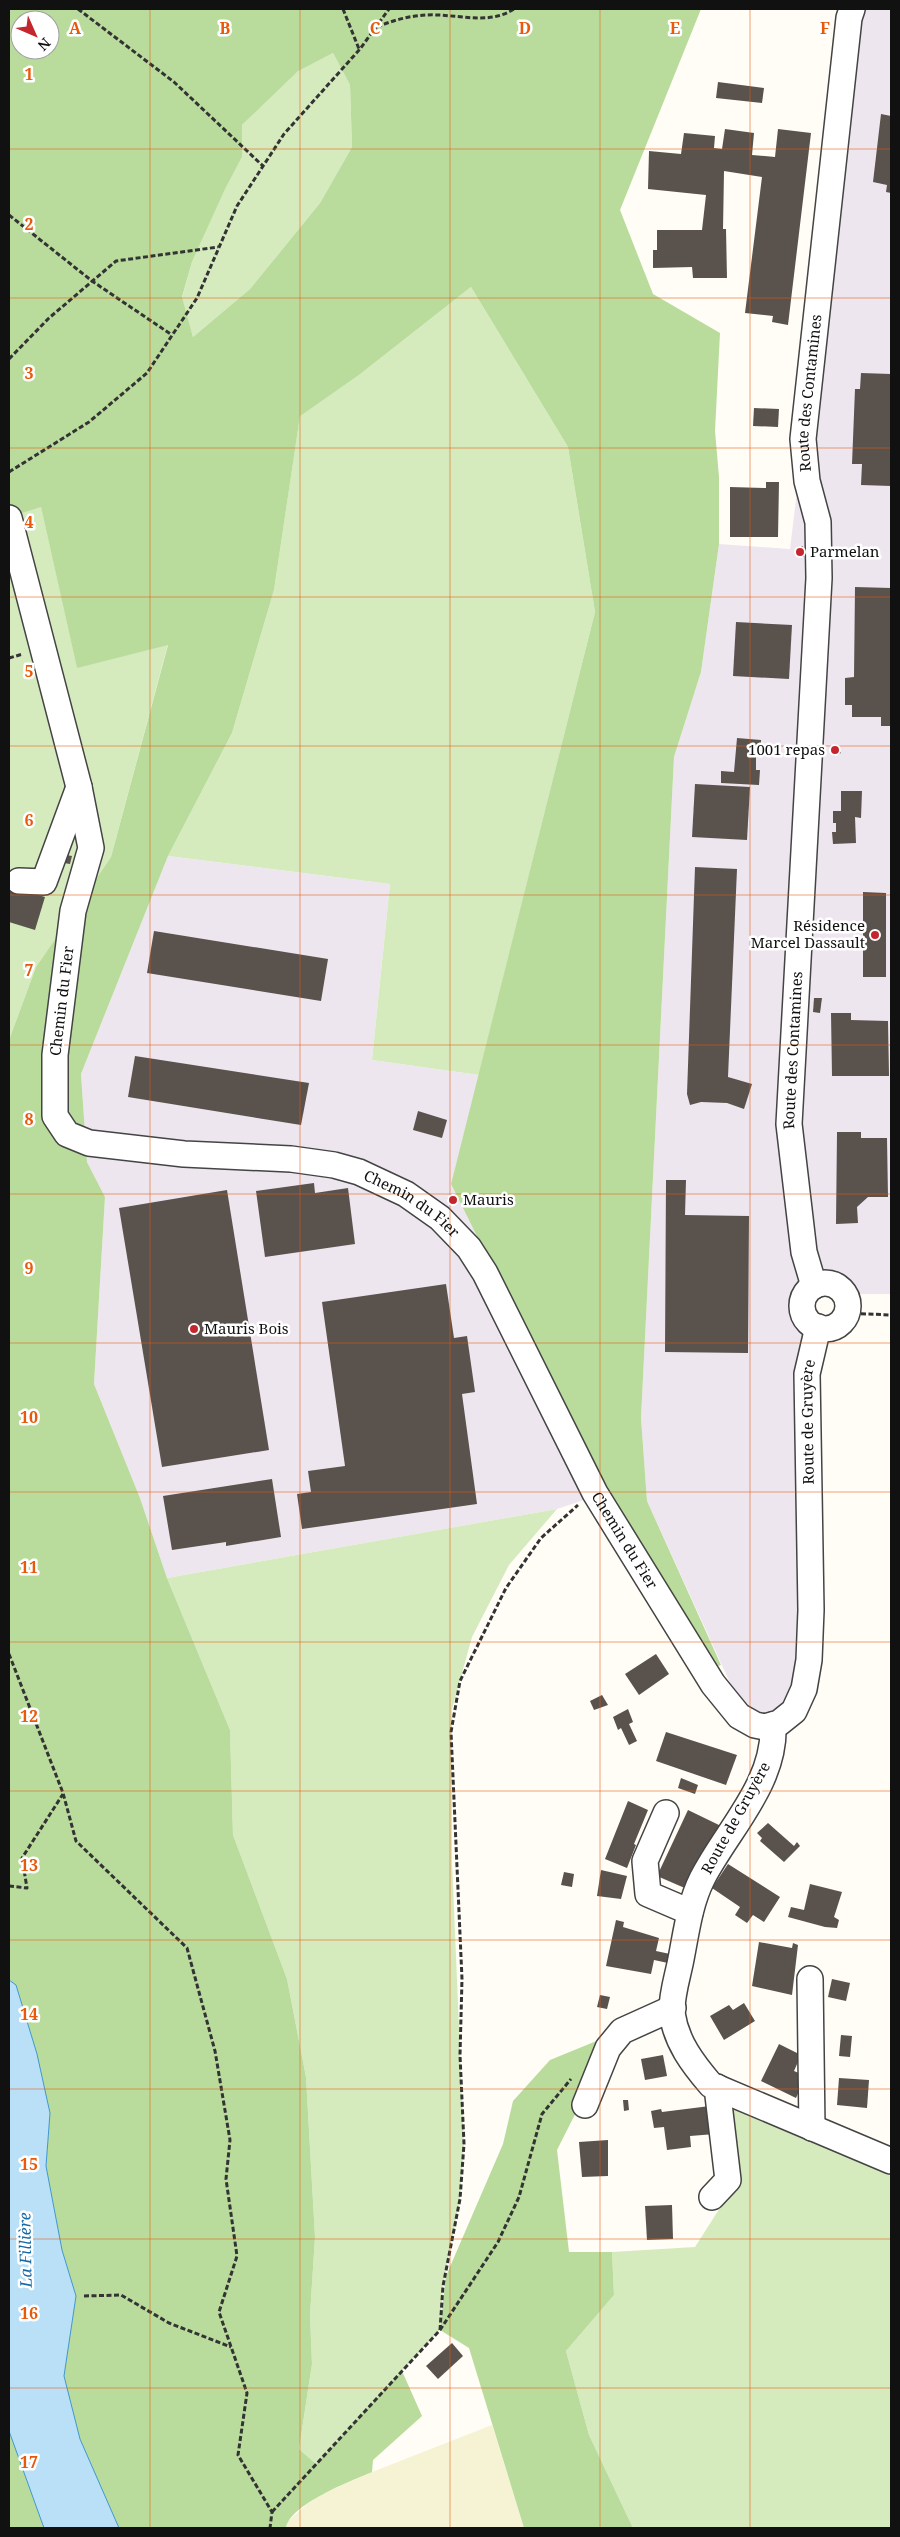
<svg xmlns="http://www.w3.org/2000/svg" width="900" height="2537" font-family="'Noto Serif',serif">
  <rect width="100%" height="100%" fill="#fffdf5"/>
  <!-- industrial -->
  <g fill="#eee6ef">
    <polygon points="856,9 891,9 891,1294 807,1294 807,1656 786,1701 770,1715 752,1712 741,1703 731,1685 647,1501 641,1418 674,757 701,672 719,544 790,549"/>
    <polygon points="168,856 390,884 372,1060 479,1075 451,1184 605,1493 557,1509 167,1578 140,1498 94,1384 105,1197 87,1162 81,1074"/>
  </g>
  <!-- farmland -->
  <polygon fill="#f6f3d4" points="492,2425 524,2528 286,2528 287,2522 315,2497 372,2472"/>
  <!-- green -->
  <g fill="#d5ebbd">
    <polygon points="333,53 350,85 352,147 320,203 250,289 193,337 182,298 192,262 225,188 242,157 242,125 298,70"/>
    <polygon points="471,287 568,447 595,612 479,1075 372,1060 390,884 168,856 232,733 274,590 300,415 359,375"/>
    <polygon points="41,506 77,667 168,644 111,857 36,967 9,1040 9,517"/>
    <polygon points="557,1509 509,1565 472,1637 452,1709 452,1862 464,2144 460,2199 443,2286 440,2330 316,2464 299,2449 312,2364 310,2315 315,2237 306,2077 287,1979 233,1835 230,1730 167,1578"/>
    <polygon points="722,2101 891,2176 891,2528 633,2528 589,2435 566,2351 614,2295 612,2252 695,2247 732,2189"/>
  </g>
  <!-- forest -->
  <g fill="#b9dc9c" fill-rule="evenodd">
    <path d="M9 9H701L620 210 653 294 720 333 715 431 719 477V544L701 672 674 757 641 1418 647 1501 721 1665 703 1671 605 1493 451 1184 595 612 568 447 471 287 359 375 300 416 274 590 232 733 168 856 81 1074 87 1162 105 1197 94 1384 140 1498 167 1578 230 1730 233 1835 287 1979 306 2077 315 2237 310 2315 312 2364 299 2449 316 2464 402 2371 422 2416 373 2460 372 2472C351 2481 290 2504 286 2528H119L80 2439 64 2376 76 2296 62 2250 46 2166 50 2113 37 2054 16 1985 9 1980V1040L36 967 111 857 168 645 77 668 41 507 9 517ZM20 20H50V50H20ZM333 53 350 85 352 147 320 203 250 289 193 337 182 297 192 262 225 189 242 157V125L298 71Z"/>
    <polygon points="616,2033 557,2150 569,2252 612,2252 614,2295 566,2351 589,2435 633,2528 524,2528 469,2348 440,2330 446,2276 503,2144 513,2101 550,2060"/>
    <polygon points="9,2431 44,2528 9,2528"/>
  </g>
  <!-- water -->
  <polygon fill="#b9e0f7" stroke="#3f96cf" points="9,1980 16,1985 37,2054 50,2113 46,2166 62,2250 76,2296 64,2376 80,2439 119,2528 44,2528 9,2431"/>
  <!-- building -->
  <g fill="#5a524d">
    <polygon points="718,82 764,88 762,103 716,98"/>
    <polygon points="881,114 891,116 891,193 886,192 887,185 873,182"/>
    <polygon points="725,129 754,133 752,155 775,157 778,129 811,133 788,325 772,322 773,316 745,313 762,177 724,171 723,229 726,229 727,278 693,278 692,267 653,268 653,250 657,250 657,230 702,230 706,195 648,189 649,151 681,154 684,133 715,136 714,148 722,149"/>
    <polygon points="861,373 891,374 891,486 861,485 862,464 852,464 855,389 860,389"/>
    <polygon points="754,408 779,409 778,427 753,426"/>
    <polygon points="766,482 779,482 778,537 730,537 730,487 766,488"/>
    <polygon points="803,546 804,557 797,557 797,547"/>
    <polygon points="855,587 891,588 891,726 881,726 881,717 852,717 852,705 845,705 845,678 854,677"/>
    <polygon points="736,622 792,625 789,679 733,676"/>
    <polygon points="737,738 761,740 761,755 756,755 756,770 760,770 759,785 721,783 721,771 734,772"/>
    <polygon points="836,744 841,753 834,756 830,747"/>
    <polygon points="695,784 750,787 747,840 692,837"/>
    <polygon points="841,791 862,791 861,818 855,817 856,843 833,844 832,832 836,832 836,823 833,823 833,811 841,811"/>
    <polygon points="66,855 72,856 70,864 64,863"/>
    <polygon points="695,867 737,869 728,1077 752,1084 744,1109 727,1103 701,1102 690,1105 687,1094"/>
    <polygon points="11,887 45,897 35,930 9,922 9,895"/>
    <polygon points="863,892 886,893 886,977 863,977"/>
    <polygon points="154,931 328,959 321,1001 147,973"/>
    <polygon points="814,998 822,998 820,1013 813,1012"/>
    <polygon points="831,1013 851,1013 851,1020 888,1021 889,1076 832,1076"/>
    <polygon points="135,1056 309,1083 301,1125 128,1097"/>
    <polygon points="418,1111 447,1120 442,1138 413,1130"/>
    <polygon points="837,1132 861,1132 861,1138 887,1138 888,1197 868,1197 857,1207 858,1223 836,1224"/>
    <polygon points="666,1180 686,1180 685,1215 749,1216 748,1353 665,1352"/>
    <polygon points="314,1183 315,1193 348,1188 355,1244 265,1257 256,1191"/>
    <polygon points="227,1190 269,1450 162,1467 119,1208"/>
    <polygon points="451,1194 459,1201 455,1205 447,1199"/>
    <polygon points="446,1284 454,1338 467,1336 475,1392 462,1394 477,1504 302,1529 297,1494 311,1492 308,1471 345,1466 322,1302"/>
    <polygon points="272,1479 281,1537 226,1546 226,1542 172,1550 163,1496"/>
    <polygon points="656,1654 669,1674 639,1695 625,1674"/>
    <polygon points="602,1695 608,1705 594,1710 590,1701"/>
    <polygon points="628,1709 633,1722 629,1724 637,1741 629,1745 621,1728 618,1730 613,1717"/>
    <polygon points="666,1732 737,1755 726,1785 656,1761"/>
    <polygon points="681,1778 698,1785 695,1794 678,1788"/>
    <polygon points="628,1801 648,1810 634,1844 636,1845 627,1868 605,1859"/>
    <polygon points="688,1810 721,1826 687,1889 657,1876"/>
    <polygon points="768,1823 794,1846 797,1842 800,1846 784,1862 760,1841 762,1838 757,1833"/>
    <polygon points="728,1864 780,1897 764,1922 753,1915 747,1923 735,1915 740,1907 712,1888"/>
    <polygon points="601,1870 627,1876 621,1899 597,1896"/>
    <polygon points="564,1872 574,1874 572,1887 561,1885"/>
    <polygon points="810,1884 842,1892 834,1917 839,1920 837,1928 825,1927 788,1917 791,1907 804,1910"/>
    <polygon points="616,1920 624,1922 623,1927 659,1938 656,1951 670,1954 668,1963 654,1960 651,1974 606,1966"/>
    <polygon points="759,1942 792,1948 793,1943 798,1945 792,1995 752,1986"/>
    <polygon points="832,1979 850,1983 846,2001 828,1997"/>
    <polygon points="600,1995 610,1997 607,2009 597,2007"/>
    <polygon points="744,2003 755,2021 724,2040 710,2016 729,2005 733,2010"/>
    <polygon points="841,2035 852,2036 850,2057 839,2056"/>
    <polygon points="779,2044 801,2055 794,2071 806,2076 796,2098 761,2081"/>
    <polygon points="663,2055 667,2076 645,2080 641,2059"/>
    <polygon points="839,2078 869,2080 867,2108 837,2105"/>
    <polygon points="623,2100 628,2100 629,2110 624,2111"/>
    <polygon points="710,2106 715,2134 690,2136 691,2147 667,2150 664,2127 654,2128 651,2111 661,2109 662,2112"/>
    <polygon points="608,2140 608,2176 582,2177 579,2142"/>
    <polygon points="672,2205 673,2239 647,2240 645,2206"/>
    <polygon points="452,2343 463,2356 438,2379 426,2366"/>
  </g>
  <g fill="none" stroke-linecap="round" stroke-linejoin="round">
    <!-- minor casing -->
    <g stroke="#444" stroke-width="28">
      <g id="minor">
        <path id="s1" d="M9 518 79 787 91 848 73 911 55 1055V1116L67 1134 89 1143 184 1154 291 1159 334 1165 359 1172 406 1194 440 1218 469 1248 485 1273 595 1493 713 1684 739 1716 755 1725 765 1727 779 1723 794 1711 804 1689 809 1660 811 1610 807 1374 818 1327"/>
        <polyline points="19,881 44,882 79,787"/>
        <circle cx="825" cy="1306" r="23"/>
        <path id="s2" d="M814 1286 804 1252 789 1124 819 578 818 522 807 481 803 439 849 18 852 9"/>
        <path d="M773 1725C776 1783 727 1830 702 1879 689 1905 686 1935 680 1964 677 1978 671 1998 672 2013 676 2042 693 2064 711 2085L891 2161"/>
        <polyline points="666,1813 645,1861 648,1894 690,1912"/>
        <polyline points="810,1979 812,2128"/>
        <polyline points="585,2105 608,2048 622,2031 673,2008"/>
        <polyline points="712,2197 728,2180 717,2087"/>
      </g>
    </g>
    <!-- path -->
    <g stroke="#333" stroke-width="3" stroke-dasharray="5 2.5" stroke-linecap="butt">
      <polyline points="78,9 174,82 263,166"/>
      <polyline points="343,9 359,49"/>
      <path d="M377 27C396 19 416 14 438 15 464 16 491 24 514 9"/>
      <polyline points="9,215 92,281 172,335"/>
      <polyline points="9,359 49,318 116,261 218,247"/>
      <polyline points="9,472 89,422 147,373 197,298 237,206 284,134 360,49 389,9"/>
      <polyline points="9,658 23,654"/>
      <polyline points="846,1313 891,1315"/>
      <polyline points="9,1654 63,1793 76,1841 187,1948 215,2051 230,2140 226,2179 237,2256 219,2312 247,2393 238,2455 272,2512 270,2528"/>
      <polyline points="9,1886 27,1888 22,1858 63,1794"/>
      <polyline points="84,2296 121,2295 169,2323 231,2347"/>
      <polyline points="440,2330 443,2286 460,2199 464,2144 460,2055 462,1979 451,1732 460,1681 506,1588 541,1538 578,1505"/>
      <polyline points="272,2512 440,2330 498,2242 519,2197 542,2114 571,2079"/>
    </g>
    <!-- minor -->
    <use href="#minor" stroke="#fff" stroke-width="25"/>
  </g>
  <!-- grid -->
  <path fill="none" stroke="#e8590c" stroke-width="1" stroke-opacity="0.55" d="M150 9V2528M300 9V2528M450 9V2528M600 9V2528M750 9V2528M9 149H891M9 298H891M9 448H891M9 597H891M9 746H891M9 895H891M9 1045H891M9 1194H891M9 1343H891M9 1492H891M9 1642H891M9 1791H891M9 1940H891M9 2089H891M9 2239H891M9 2388H891"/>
  <!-- markers -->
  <g fill="#c4262e" stroke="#fff" stroke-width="2">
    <circle cx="800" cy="552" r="5"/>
    <circle cx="835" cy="750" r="5"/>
    <circle cx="875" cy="935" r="5"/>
    <circle cx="453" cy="1200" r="5"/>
    <circle cx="194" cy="1329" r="5"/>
  </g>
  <g text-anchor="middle" stroke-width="5" stroke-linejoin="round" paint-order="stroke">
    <!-- street labels -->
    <g font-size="15" fill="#111" stroke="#fff">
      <text dy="5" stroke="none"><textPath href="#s2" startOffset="898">Route des Contamines</textPath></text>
      <text transform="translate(62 1001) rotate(-83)" y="5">Chemin du Fier</text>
      <text dy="5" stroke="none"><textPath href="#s2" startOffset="238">Route des Contamines</textPath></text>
      <text dy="5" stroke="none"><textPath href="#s1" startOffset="991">Chemin du Fier</textPath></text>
      <text dy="5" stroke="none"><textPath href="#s1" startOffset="1960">Route de Gruyère</textPath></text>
      <text dy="5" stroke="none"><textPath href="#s1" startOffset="1396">Chemin du Fier</textPath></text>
      <text transform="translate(736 1818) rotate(-61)" y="5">Route de Gruyère</text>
    </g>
    <!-- poi labels -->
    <g font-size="15" fill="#111" stroke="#fff" text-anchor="start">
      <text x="810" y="557">Parmelan</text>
      <text x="825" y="755" text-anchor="end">1001 repas</text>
      <text x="865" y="931" text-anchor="end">Résidence<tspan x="865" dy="17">Marcel Dassault</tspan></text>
      <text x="463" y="1205">Mauris</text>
      <text x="204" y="1334">Mauris Bois</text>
    </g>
    <!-- water labels -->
    <g font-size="16" font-style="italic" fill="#1768a6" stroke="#fff">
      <text transform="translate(25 2250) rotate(-91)" y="6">La Fillière</text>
    </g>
  </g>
  <g font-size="16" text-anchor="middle" font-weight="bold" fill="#e8590c" stroke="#fff" stroke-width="5" stroke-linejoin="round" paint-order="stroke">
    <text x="75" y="34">A</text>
    <text x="225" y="34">B</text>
    <text x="375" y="34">C</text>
    <text x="525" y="34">D</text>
    <text x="675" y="34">E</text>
    <text x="825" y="34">F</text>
    <text x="29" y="80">1</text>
    <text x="29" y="230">2</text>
    <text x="29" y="379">3</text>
    <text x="29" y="528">4</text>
    <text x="29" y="677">5</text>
    <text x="29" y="826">6</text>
    <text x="29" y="976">7</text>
    <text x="29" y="1125">8</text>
    <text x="29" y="1274">9</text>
    <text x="29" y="1423">10</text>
    <text x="29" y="1573">11</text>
    <text x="29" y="1722">12</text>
    <text x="29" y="1871">13</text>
    <text x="29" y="2020">14</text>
    <text x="29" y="2170">15</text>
    <text x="29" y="2319">16</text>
    <text x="29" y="2468">17</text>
  </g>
  <!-- border -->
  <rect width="900" height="2537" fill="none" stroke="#111111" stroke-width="20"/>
  <!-- north arrow -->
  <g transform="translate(35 35) rotate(135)"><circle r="24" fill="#ffffff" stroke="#a0a0a0"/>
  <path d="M0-4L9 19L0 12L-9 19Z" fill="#c4262e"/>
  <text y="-8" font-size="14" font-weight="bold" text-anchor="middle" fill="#111111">N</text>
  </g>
</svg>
